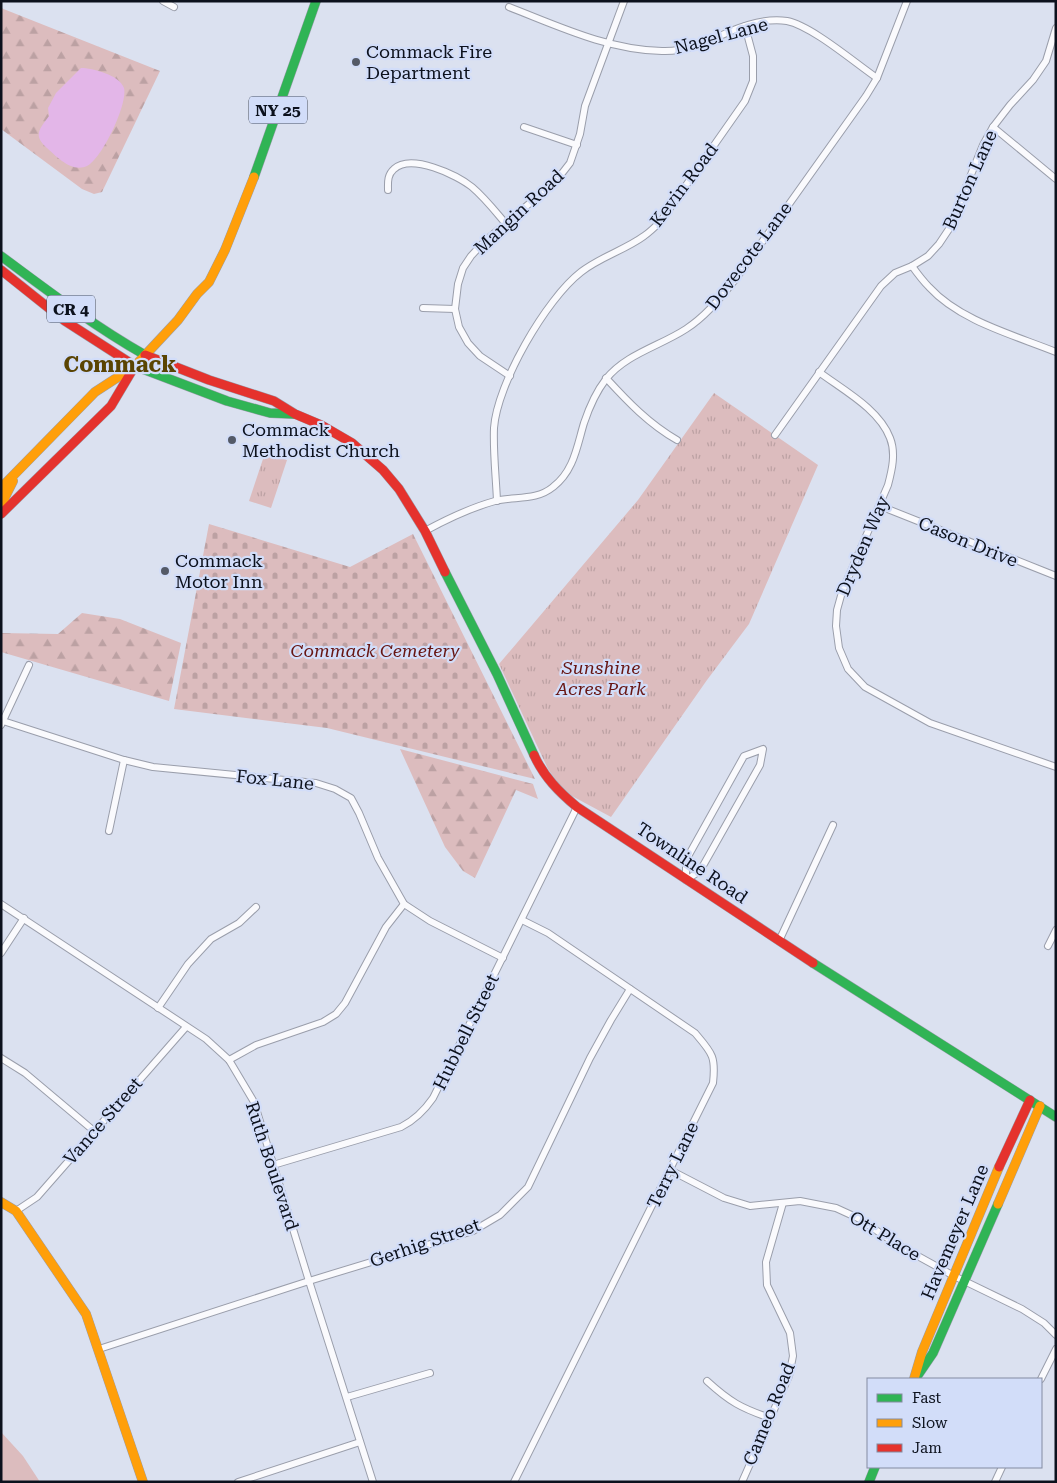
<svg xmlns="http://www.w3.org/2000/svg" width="1057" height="1483" font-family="'Roboto Serif',serif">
  <defs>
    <pattern id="forest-firs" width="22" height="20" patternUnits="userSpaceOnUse" patternTransform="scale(1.25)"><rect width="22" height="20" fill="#dcbcbe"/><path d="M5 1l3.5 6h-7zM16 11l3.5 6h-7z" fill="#bca1a3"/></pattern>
    <pattern id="cemetery-stones" width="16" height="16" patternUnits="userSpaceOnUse" patternTransform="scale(1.25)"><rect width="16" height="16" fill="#dcbcbe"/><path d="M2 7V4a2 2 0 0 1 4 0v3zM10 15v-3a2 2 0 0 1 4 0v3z" fill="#bca1a3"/></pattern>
    <pattern id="park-tufts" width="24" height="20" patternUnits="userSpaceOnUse" patternTransform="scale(1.25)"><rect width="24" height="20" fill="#dcbcbe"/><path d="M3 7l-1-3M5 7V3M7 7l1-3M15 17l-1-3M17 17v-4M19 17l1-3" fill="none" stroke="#bca1a3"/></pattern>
  </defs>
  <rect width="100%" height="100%" fill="#dbe1f0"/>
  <!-- grass -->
  <polygon fill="#dcbcbe" points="1,1432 23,1456 40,1482 1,1482"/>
  <!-- forest -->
  <g fill="url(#forest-firs)">
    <polygon points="1,8 160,71 102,192 94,194 82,189 1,129"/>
    <polygon points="82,613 120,619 181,643 169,701 1,652 1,633 58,634"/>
    <polygon points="400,749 533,784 538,799 516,790 475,878 463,871 445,847"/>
  </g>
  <!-- cemetery -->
  <polygon fill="url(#cemetery-stones)" points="209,524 350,567 413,534 535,779 327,728 174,709"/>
  <!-- park -->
  <g fill="url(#park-tufts)">
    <polygon points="714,393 818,465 749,624 707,680 611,817 572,796 558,783 548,769 499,664 638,500"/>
    <polygon points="265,453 287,460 271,508 249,501"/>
  </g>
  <!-- water -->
  <path fill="#e3b6e8" d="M81 68C92 68 120 75 124 88 128 104 102 159 87 166 72 173 57 157 47 148 33 135 39 130 49 116L48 108 56 93Z"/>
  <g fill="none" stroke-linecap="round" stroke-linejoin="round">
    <!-- street casing -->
    <g stroke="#9a9eab" stroke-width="8">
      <g id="street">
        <polyline points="163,1 174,7"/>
        <path d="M509 7C558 26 608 50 662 51 687 52 709 41 731 31 748 24 769 18 787 21 812 26 855 63 877 78"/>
        <polyline points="524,127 577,145"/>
        <polyline points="993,127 1056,179"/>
        <path d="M388 190C388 183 387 175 394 169 411 153 457 175 472 187 485 198 495 211 506 224"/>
        <path d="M912 266C917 273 923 281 929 287 960 321 1014 335 1056 352"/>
        <polyline points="423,308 455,309"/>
        <path d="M819 372C843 390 879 409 890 438 896 453 892 470 888 485L842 592 837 610 836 626 839 648 848 669 865 687 930 723 1056 767"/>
        <polyline points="510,376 480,356 468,343 459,327 455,309 458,284 463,268 471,256 485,241 556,181 570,163 580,134 585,106 624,1"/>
        <path d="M606 378C628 402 649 424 677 440"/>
        <polyline points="775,435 881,286 895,273 912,266 928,256 939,244 949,229 983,145 993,127 1010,105 1033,80 1046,61 1056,28"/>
        <path d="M497 501C496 477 493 452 494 428 497 384 546 299 581 272 600 257 625 250 644 236 650 232 656 226 661 221L745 101 753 81V56L745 26"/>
        <polyline points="880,506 1056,576"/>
        <path d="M425 531C447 519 470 508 495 501 515 496 536 501 553 487 574 471 577 446 584 423 589 408 596 392 606 379 626 354 660 346 686 329 706 316 720 298 735 280L866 96 877 78 907 1"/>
        <polyline points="3,721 124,760 153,767 316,783 335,789 351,798 359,813 378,858 404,904 430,921 503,958"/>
        <polyline points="1,725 29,665"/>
        <polygon points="763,749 760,765 700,871 686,880 686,860 744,756"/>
        <polyline points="109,831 124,760"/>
        <polyline points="1,904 206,1039 229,1060 254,1102 309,1281 373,1482"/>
        <polyline points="779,941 833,825"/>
        <polyline points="1048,946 1056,930"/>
        <polyline points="1,953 24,918"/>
        <polyline points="158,1008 188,964 211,939 239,923 256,907"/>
        <polyline points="1,1058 25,1073 94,1131"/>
        <polyline points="229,1060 256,1045 323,1022 336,1014 345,1003 386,927 404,904"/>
        <path d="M273 1165 401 1127C415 1120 424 1111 433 1098L577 807"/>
        <polyline points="670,1170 724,1198 750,1206 800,1201 836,1208 860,1219 896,1244 954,1276 1022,1309 1044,1323 1056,1335"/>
        <polyline points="16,1211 37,1197 186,1027"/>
        <polyline points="99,1349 309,1281 473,1231 500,1215 528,1187 590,1058 611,1020 630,989"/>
        <polyline points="1041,1379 1056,1349"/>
        <path d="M707 1381C730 1402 741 1408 770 1418"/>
        <polyline points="347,1397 430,1373"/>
        <polyline points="238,1482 360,1442"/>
        <path d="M514 1482 713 1083C716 1056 712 1053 695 1033L548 933 522 920"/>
        <polyline points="742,1482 789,1376 793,1356 790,1333 767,1285 766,1262 783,1203"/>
        <polyline points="995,1482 1002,1467"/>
      </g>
    </g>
    <!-- fast casing -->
    <g stroke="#9a9eab" stroke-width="10">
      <g id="fast">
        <polyline points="254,177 316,1"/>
        <path d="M1 256C48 291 94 326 145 355"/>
        <polyline points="135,366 227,401 270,413 294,414"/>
        <polyline points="445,572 497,674 534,755"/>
        <polyline points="813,963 1056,1117"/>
        <polyline points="918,1375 933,1353 998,1204"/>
        <polyline points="869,1482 875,1467"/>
      </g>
    </g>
    <!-- slow casing -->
    <g stroke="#9a9eab" stroke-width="10">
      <g id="slow">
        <polyline points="1,488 95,392 135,366 178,320 197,294 209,282 225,250 254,177"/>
        <polyline points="1,513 5,497 13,481"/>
        <polyline points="1,1202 16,1211 86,1314 143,1482"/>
        <polyline points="998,1204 1040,1106"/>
        <polyline points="914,1379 922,1352 999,1167"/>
      </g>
    </g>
    <!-- jam casing -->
    <g stroke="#9a9eab" stroke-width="10">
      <g id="jam">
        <polyline points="1,270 65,321 135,366"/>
        <polyline points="145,355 209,380 274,401 295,414 321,425 352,443 383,470 399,489 425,531 445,572"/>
        <polyline points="1,514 111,406 133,369"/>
        <path d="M534 755C544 777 559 792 577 807L813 963"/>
        <polyline points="999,1167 1030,1100"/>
      </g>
    </g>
    <!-- street -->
    <use href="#street" stroke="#fafafd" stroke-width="6"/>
    <!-- fast -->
    <use href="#fast" stroke="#30b455" stroke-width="9"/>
    <!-- slow -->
    <use href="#slow" stroke="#ff9f0a" stroke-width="9"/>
    <!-- jam -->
    <use href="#jam" stroke="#e5322d" stroke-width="9"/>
  </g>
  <!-- markers -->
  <g fill="#545a67" stroke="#d2ddf9" stroke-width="2">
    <circle cx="356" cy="62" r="5"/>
    <circle cx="232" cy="440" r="5"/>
    <circle cx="165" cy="571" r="5"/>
  </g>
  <g text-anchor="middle" stroke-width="4.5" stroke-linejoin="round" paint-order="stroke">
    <!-- shield labels -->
    <g fill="#d2ddf9" stroke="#474e5f" stroke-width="1">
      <rect x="249" y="96.5" width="58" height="27" rx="4"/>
      <rect x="47" y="295.5" width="48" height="27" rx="4"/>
    </g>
    <g font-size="16" font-weight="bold" fill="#0c111d">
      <text x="278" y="116">NY 25</text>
      <text x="71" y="315">CR 4</text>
    </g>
    <!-- street labels -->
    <g font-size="18" fill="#0c111d" stroke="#d2ddf9">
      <text transform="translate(721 36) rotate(-15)" y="6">Nagel Lane</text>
      <text transform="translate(970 180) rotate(-66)" y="6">Burton Lane</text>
      <text transform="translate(684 185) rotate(-53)" y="6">Kevin Road</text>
      <text transform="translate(519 212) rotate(-43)" y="6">Mangin Road</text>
      <text transform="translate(749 256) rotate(-53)" y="6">Dovecote Lane</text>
      <text transform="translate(968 542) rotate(22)" y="6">Cason Drive</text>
      <text transform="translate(863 546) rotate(-67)" y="6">Dryden Way</text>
      <text transform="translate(275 780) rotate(6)" y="6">Fox Lane</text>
      <text transform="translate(692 863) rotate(34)" y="6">Townline Road</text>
      <text transform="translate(466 1032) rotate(-64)" y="6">Hubbell Street</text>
      <text transform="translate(103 1121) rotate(-49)" y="6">Vance Street</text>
      <text transform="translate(673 1165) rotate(-64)" y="6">Terry Lane</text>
      <text transform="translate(272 1166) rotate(72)" y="6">Ruth Boulevard</text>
      <text transform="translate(955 1232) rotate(-67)" y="6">Havemeyer Lane</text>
      <text transform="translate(885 1236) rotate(31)" y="6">Ott Place</text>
      <text transform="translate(425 1243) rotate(-19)" y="6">Gerhig Street</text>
      <text transform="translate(769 1414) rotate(-68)" y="6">Cameo Road</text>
    </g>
    <!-- poi labels -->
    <g font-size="18" fill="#0c111d" stroke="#d2ddf9" text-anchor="start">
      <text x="366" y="58">Commack Fire<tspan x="366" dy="21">Department</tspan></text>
      <text x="242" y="436">Commack<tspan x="242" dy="21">Methodist Church</tspan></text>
      <text x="175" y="567">Commack<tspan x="175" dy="21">Motor Inn</tspan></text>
    </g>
    <!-- park labels -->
    <g font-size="18" font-style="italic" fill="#671512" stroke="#d2ddf9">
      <text x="375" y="657">Commack Cemetery</text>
      <text x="601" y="674">Sunshine<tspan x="601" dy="21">Acres Park</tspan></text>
    </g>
    <!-- district labels -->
    <g font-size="22" font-weight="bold" fill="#5a4403" stroke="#d2ddf9">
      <text x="120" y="372">Commack</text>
    </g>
  </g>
  <!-- border -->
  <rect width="1057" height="1483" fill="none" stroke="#0c111d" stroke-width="5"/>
  <!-- legend -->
  <rect x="867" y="1378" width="175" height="90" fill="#d2ddf9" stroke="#838ba1"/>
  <rect x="877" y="1394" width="25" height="8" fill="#30b455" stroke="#838ba1"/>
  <text x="912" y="1403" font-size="15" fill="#0c111d">Fast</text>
  <rect x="877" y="1419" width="25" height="8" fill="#ff9f0a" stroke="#838ba1"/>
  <text x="912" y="1428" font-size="15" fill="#0c111d">Slow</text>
  <rect x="877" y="1444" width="25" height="8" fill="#e5322d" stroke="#838ba1"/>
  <text x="912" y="1453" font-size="15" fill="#0c111d">Jam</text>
</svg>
